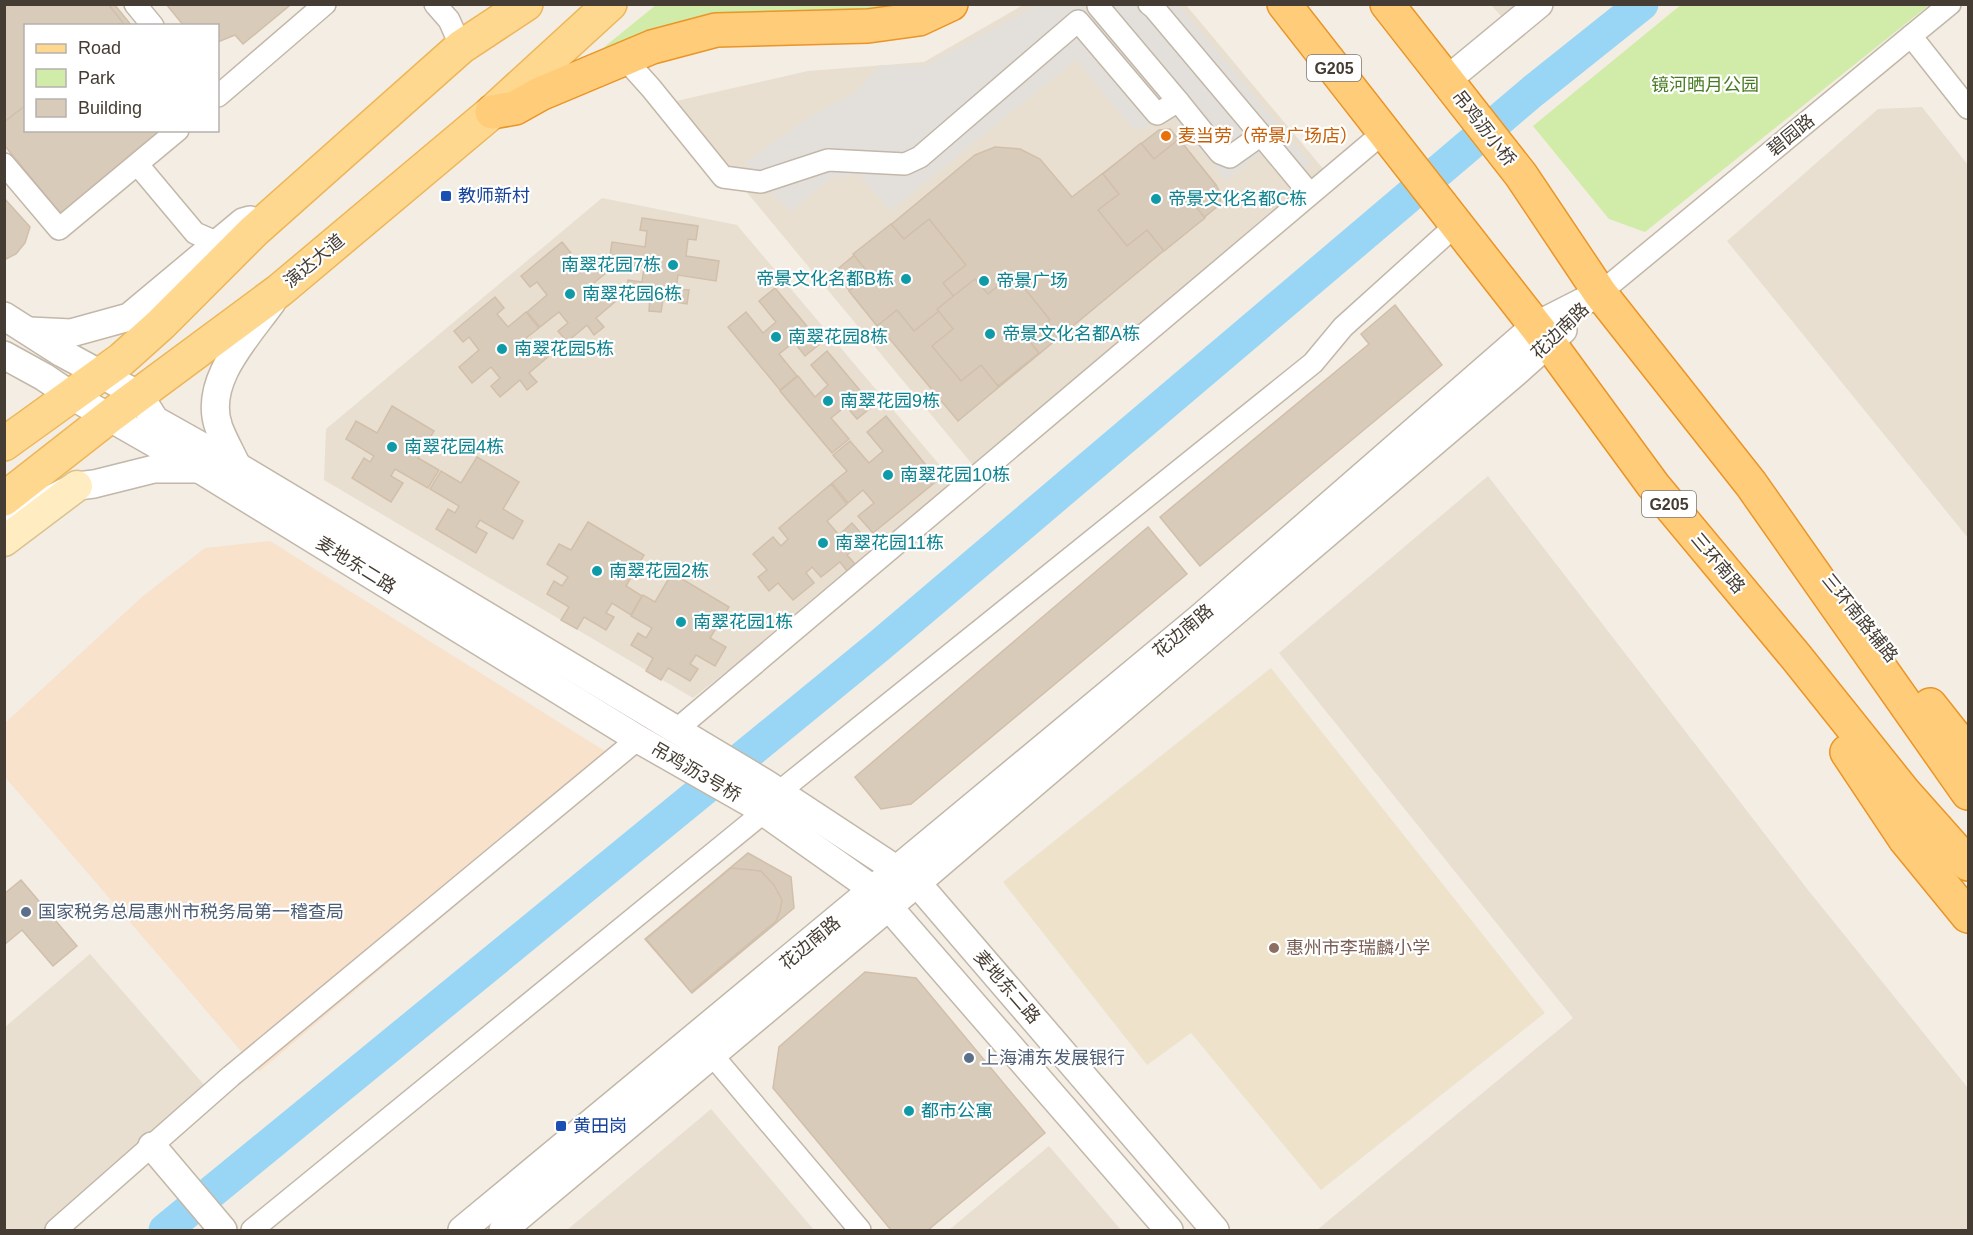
<svg xmlns="http://www.w3.org/2000/svg" width="1973" height="1235" font-family="Arial,'Noto Sans SC',sans-serif">
  <rect width="100%" height="100%" fill="#f3ede3"/>
  <!-- residential -->
  <g fill="#e8dfd0">
    <polygon points="1023,5 1186,5 1325,171 972,464 672,102 808,71 924,62"/>
    <polygon points="1491,5 1519,5 1503,18"/>
    <polygon points="1922,107 1968,165 1968,538 1727,241 1878,109"/>
    <polygon points="602,198 737,225 959,488 693,698 324,480 326,429"/>
    <polygon points="1488,476 1808,890 1968,1088 1968,1230 1317,1230 1573,1018 1279,653"/>
    <polygon points="90,954 212,1094 55,1230 5,1230 4,1028"/>
    <polygon points="711,1109 814,1230 567,1230"/>
    <polygon points="1049,1146 1121,1230 949,1230"/>
  </g>
  <!-- commercial -->
  <polygon fill="#f8e2cb" points="270,541 624,763 259,1072 5,777 5,723 143,596 205,548"/>
  <!-- education -->
  <polygon fill="#eee2cb" points="1271,668 1545,1013 1321,1190 1191,1033 1147,1065 1003,882"/>
  <!-- green -->
  <g fill="#d1eba8">
    <polygon points="1682,4 1929,4 1929,5 1645,232 1609,219 1533,126"/>
    <polygon points="656,5 929,5 645,34 603,48"/>
  </g>
  <!-- parking -->
  <polygon fill="#e3e0dc" points="1178,4 1311,164 1288,180 1262,152 1226,180 1173,116 1135,131 1076,60 890,211 858,174 831,178 790,212 745,163 811,116 856,92 880,65 924,66 1037,5"/>
  <g fill="none" stroke-linecap="round" stroke-linejoin="round">
    <!-- river -->
    <polyline stroke="#99d6f6" stroke-width="33" points="165,1230 879,646 1533,91 1642,4"/>
  </g>
  <!-- building -->
  <g fill="#d9cbba" stroke="#d1bfaa" stroke-width="1.5">
    <polygon points="4,4 114,4 132,26 26,26 26,130 163,130 62,215 4,145"/>
    <polygon points="4,4 108,4 124,24 122,26 26,26 26,105 4,122"/>
    <polygon points="166,4 288,4 289,6 243,44 235,35 218,42 218,26 184,26"/>
    <polygon points="1170,129 1216,185 1222,196 1219,205 958,421 834,272 975,155 995,147 1020,149 1040,159 1072,197 1159,130"/>
    <polygon points="1179,139 1216,185 1193,203 1205,218 1164,251 1147,230 1127,246 1098,210 1119,194 1103,174 1141,143 1154,159"/>
    <polygon points="4,198 30,227 25,243 16,254 4,260"/>
    <polygon points="642,218 698,226 696,240 688,239 686,256 719,261 716,281 678,275 676,289 689,290 687,304 663,300 661,312 649,311 650,298 626,294 628,280 642,282 644,267 609,262 612,242 645,247 647,231 640,230"/>
    <polygon points="929,219 966,265 943,283 955,298 914,331 897,310 877,326 849,291 869,274 853,254 891,224 904,239"/>
    <polygon points="562,242 571,253 564,259 576,272 594,257 606,273 589,287 599,299 608,292 616,301 596,318 604,327 594,335 587,325 567,342 558,331 568,323 559,312 540,327 527,312 547,295 537,282 530,287 521,276"/>
    <polygon points="1013,274 1050,320 1027,338 1039,353 998,386 981,365 961,381 932,346 953,329 937,309 975,279 988,294"/>
    <polygon points="775,288 821,343 805,356 794,342 779,354 797,376 780,390 728,327 746,312 763,333 776,322 759,301"/>
    <polygon points="495,297 504,308 497,314 508,327 526,312 539,328 521,342 532,354 541,347 549,356 529,373 537,382 527,390 520,380 500,397 491,386 500,378 491,367 472,383 459,367 479,350 469,337 463,342 454,331"/>
    <polygon points="1395,305 1442,365 1200,566 1160,517 1369,344 1361,334"/>
    <polygon points="827,351 873,406 857,419 846,406 831,418 849,439 832,453 780,391 798,376 815,397 828,385 811,365"/>
    <polygon points="392,406 434,431 418,458 439,470 428,488 395,469 391,476 403,483 391,502 352,478 364,458 370,462 374,456 346,439 356,421 377,433"/>
    <polygon points="886,416 938,480 873,533 858,516 874,503 863,490 848,503 832,483 847,471 833,455 850,441 869,463 883,451 867,432"/>
    <polygon points="477,457 519,482 503,509 523,521 513,539 480,520 476,527 487,533 476,553 436,529 448,509 455,513 459,506 430,489 441,471 461,483"/>
    <polygon points="831,484 847,504 827,521 839,535 852,523 866,539 847,555 855,564 847,571 840,562 821,577 812,567 806,573 814,583 793,600 778,583 769,591 758,577 767,570 753,554 773,537 781,546 788,539 779,528"/>
    <polygon points="588,522 644,555 626,586 642,596 631,615 612,603 606,613 614,617 606,630 584,617 577,629 561,620 569,607 547,594 554,581 562,586 568,577 547,564 559,544 571,550"/>
    <polygon points="1148,527 1187,574 911,804 881,809 855,777"/>
    <polygon points="672,573 729,607 710,638 726,647 715,666 696,655 690,664 698,669 690,681 668,668 661,680 646,671 653,658 631,645 638,633 646,638 652,628 631,616 643,595 655,602"/>
    <polygon points="748,853 791,877 794,908 692,993 645,939"/>
    <polygon points="731,868 761,871 774,885 782,900 780,911 776,921 691,992 646,939"/>
    <polygon points="21,880 77,946 53,966 22,930 4,945 4,894"/>
    <polygon points="865,972 916,978 1045,1133 928,1230 891,1230 773,1088 779,1047"/>
  </g>
  <g fill="none" stroke-linecap="round" stroke-linejoin="round">
    <!-- minor casing -->
    <g stroke="#c2b7a8" stroke-width="24">
      <g id="minor">
        <polyline points="135,4 153,26"/>
        <polyline points="435,4 449,20 461,47"/>
        <polyline points="1149,4 1154,8 1261,135"/>
        <polyline points="1098,6 1178,101"/>
        <polyline points="1911,36 1950,4"/>
        <polyline points="624,58 651,88 723,177 761,182 828,160 905,164 920,157 1078,21 1157,114 1178,101 1220,153 1230,157 1261,135 1310,194"/>
        <polyline points="218,96 325,4"/>
        <polyline points="4,164 59,229 178,130"/>
        <polyline points="138,165 195,233 218,243"/>
        <polyline points="1600,293 1911,36 1968,108"/>
        <polyline points="676,730 1384,132"/>
        <polyline points="779,792 1313,363 1343,327 1456,225"/>
        <polyline points="702,1043 860,1230"/>
        <polyline points="56,1230 231,1076 638,739"/>
        <polyline points="252,1230 764,812"/>
      </g>
    </g>
    <!-- tertiary casing -->
    <g stroke="#c2b7a8" stroke-width="30">
      <g id="tertiary">
        <polyline points="1447,80 1539,4"/>
        <polyline points="4,316 62,353 139,395 155,420 237,466 765,783 917,883 1215,1230"/>
        <polyline points="29,331 71,333 129,317 243,222 250,220"/>
        <polyline points="4,355 44,377 72,396 196,467 638,739 754,805 874,890 1169,1230"/>
        <path d="M237 466C231 453 224 441 219 428 202 382 247 337 272 302"/>
        <polyline points="4,518 23,513 77,486 94,484 154,469 198,469"/>
        <polyline points="152,1146 223,1230"/>
        <polyline points="462,1230 1201,617 1535,326 1600,293"/>
        <polyline points="503,1230 917,883 1516,372 1563,330"/>
      </g>
    </g>
    <!-- secondary casing -->
    <g stroke="#dac290" stroke-width="33">
      <polyline id="secondary" points="4,541 77,486"/>
    </g>
    <!-- primary casing -->
    <g stroke="#edb657" stroke-width="36">
      <g id="primary">
        <polyline points="4,444 122,359 161,324 254,231 461,47 526,4"/>
        <polyline points="4,499 110,416 280,290 492,112 610,4"/>
      </g>
    </g>
    <!-- trunk casing -->
    <g stroke="#ea9526" stroke-width="36">
      <g id="trunk">
        <polyline points="1284,4 1549,343 1653,485 1797,658 1904,792 1968,864"/>
        <polyline points="1387,4 1521,175 1600,293 1751,484 1968,793"/>
        <polyline points="492,112 515,108 540,94 652,47 716,30 868,26 919,19 951,4"/>
        <polyline points="1930,705 1968,753"/>
        <polyline points="1847,752 1905,839 1968,916"/>
      </g>
    </g>
    <!-- minor -->
    <use href="#minor" stroke="#fff" stroke-width="21"/>
    <!-- tertiary -->
    <use href="#tertiary" stroke="#fff" stroke-width="27"/>
    <!-- secondary -->
    <use href="#secondary" stroke="#ffecc1" stroke-width="30"/>
    <!-- primary -->
    <use href="#primary" stroke="#ffd890" stroke-width="33"/>
    <!-- trunk -->
    <use href="#trunk" stroke="#ffcc79" stroke-width="33"/>
  </g>
  <!-- markers -->
  <circle fill="#e8710a" stroke="#fff" stroke-width="2" cx="1166" cy="136" r="6"/>
  <g fill="#1a4fb4" stroke="#fff" stroke-width="2">
    <rect x="440" y="190" width="12" height="12" rx="3"/>
    <rect x="555" y="1120" width="12" height="12" rx="3"/>
  </g>
  <g fill="#0f9aa8" stroke="#fff" stroke-width="2">
    <circle cx="1156" cy="199" r="6"/>
    <circle cx="673" cy="265" r="6"/>
    <circle cx="906" cy="279" r="6"/>
    <circle cx="984" cy="281" r="6"/>
    <circle cx="570" cy="294" r="6"/>
    <circle cx="990" cy="334" r="6"/>
    <circle cx="776" cy="337" r="6"/>
    <circle cx="502" cy="349" r="6"/>
    <circle cx="828" cy="401" r="6"/>
    <circle cx="392" cy="447" r="6"/>
    <circle cx="888" cy="475" r="6"/>
    <circle cx="823" cy="543" r="6"/>
    <circle cx="597" cy="571" r="6"/>
    <circle cx="681" cy="622" r="6"/>
    <circle cx="909" cy="1111" r="6"/>
  </g>
  <g fill="#5c6f8a" stroke="#fff" stroke-width="2">
    <circle cx="26" cy="912" r="6"/>
    <circle cx="969" cy="1058" r="6"/>
  </g>
  <circle fill="#8d6e63" stroke="#fff" stroke-width="2" cx="1274" cy="948" r="6"/>
  <g text-anchor="middle" stroke-width="4.5" stroke-linejoin="round" paint-order="stroke">
    <!-- shield labels -->
    <g fill="#fff" stroke="#7d7770" stroke-width="1.5">
      <rect x="1307" y="55" width="54" height="26" rx="4.5"/>
      <rect x="1642" y="491" width="54" height="26" rx="4.5"/>
    </g>
    <g font-size="16" font-weight="bold" fill="#453d33">
      <text x="1334" y="74">G205</text>
      <text x="1669" y="510">G205</text>
    </g>
    <!-- park labels -->
    <g font-size="18" fill="#497b22" stroke="#fff">
      <text x="1705" y="91">镜河晒月公园</text>
    </g>
    <!-- street labels -->
    <g font-size="18" fill="#453d33" stroke="#fff">
      <text transform="translate(1484 128) rotate(52)" y="6">吊鸡沥小桥</text>
      <text transform="translate(1791 135) rotate(-39)" y="6">碧园路</text>
      <text transform="translate(314 261) rotate(-40)" y="6">演达大道</text>
      <text transform="translate(1560 331) rotate(-44)" y="6">花边南路</text>
      <text transform="translate(1718 563) rotate(50)" y="6">三环南路</text>
      <text transform="translate(356 565) rotate(32)" y="6">麦地东二路</text>
      <text transform="translate(1860 618) rotate(51)" y="6">三环南路辅路</text>
      <text transform="translate(1183 631) rotate(-40)" y="6">花边南路</text>
      <text transform="translate(696 772) rotate(30)" y="6">吊鸡沥3号桥</text>
      <text transform="translate(810 943) rotate(-40)" y="6">花边南路</text>
      <text transform="translate(1007 987) rotate(49)" y="6">麦地东二路</text>
    </g>
    <!-- food labels -->
    <g font-size="18" fill="#c56008" stroke="#fff" text-anchor="start">
      <text x="1178" y="142">麦当劳（帝景广场店）</text>
    </g>
    <!-- transit labels -->
    <g font-size="18" fill="#164399" stroke="#fff" text-anchor="start">
      <text x="458" y="202">教师新村</text>
      <text x="573" y="1132">黄田岗</text>
    </g>
    <!-- culture labels -->
    <g font-size="18" fill="#0d838f" stroke="#fff" text-anchor="start">
      <text x="1168" y="205">帝景文化名都C栋</text>
      <text x="661" y="271" text-anchor="end">南翠花园7栋</text>
      <text x="894" y="285" text-anchor="end">帝景文化名都B栋</text>
      <text x="996" y="287">帝景广场</text>
      <text x="582" y="300">南翠花园6栋</text>
      <text x="1002" y="340">帝景文化名都A栋</text>
      <text x="788" y="343">南翠花园8栋</text>
      <text x="514" y="355">南翠花园5栋</text>
      <text x="840" y="407">南翠花园9栋</text>
      <text x="404" y="453">南翠花园4栋</text>
      <text x="900" y="481">南翠花园10栋</text>
      <text x="835" y="549">南翠花园11栋</text>
      <text x="609" y="577">南翠花园2栋</text>
      <text x="693" y="628">南翠花园1栋</text>
      <text x="921" y="1117">都市公寓</text>
    </g>
    <!-- service labels -->
    <g font-size="18" fill="#4e5e75" stroke="#fff" text-anchor="start">
      <text x="38" y="918">国家税务总局惠州市税务局第一稽查局</text>
      <text x="981" y="1064">上海浦东发展银行</text>
    </g>
    <!-- education labels -->
    <g font-size="18" fill="#785e54" stroke="#fff" text-anchor="start">
      <text x="1286" y="954">惠州市李瑞麟小学</text>
    </g>
  </g>
  <!-- border -->
  <rect width="1973" height="1235" fill="none" stroke="#453d33" stroke-width="12"/>
  <!-- legend -->
  <rect x="24" y="24" width="195" height="108" fill="#ffffff" stroke="#b5b1ad" stroke-width="1.5"/>
  <rect x="36" y="44" width="30" height="9" fill="#ffd890" stroke="#b5b1ad" stroke-width="1.5"/>
  <text x="78" y="54" font-size="18" fill="#453d33">Road</text>
  <rect x="36" y="69" width="30" height="18" fill="#d1eba8" stroke="#b5b1ad" stroke-width="1.5"/>
  <text x="78" y="84" font-size="18" fill="#453d33">Park</text>
  <rect x="36" y="99" width="30" height="18" fill="#d9cbba" stroke="#b5b1ad" stroke-width="1.5"/>
  <text x="78" y="114" font-size="18" fill="#453d33">Building</text>
</svg>
